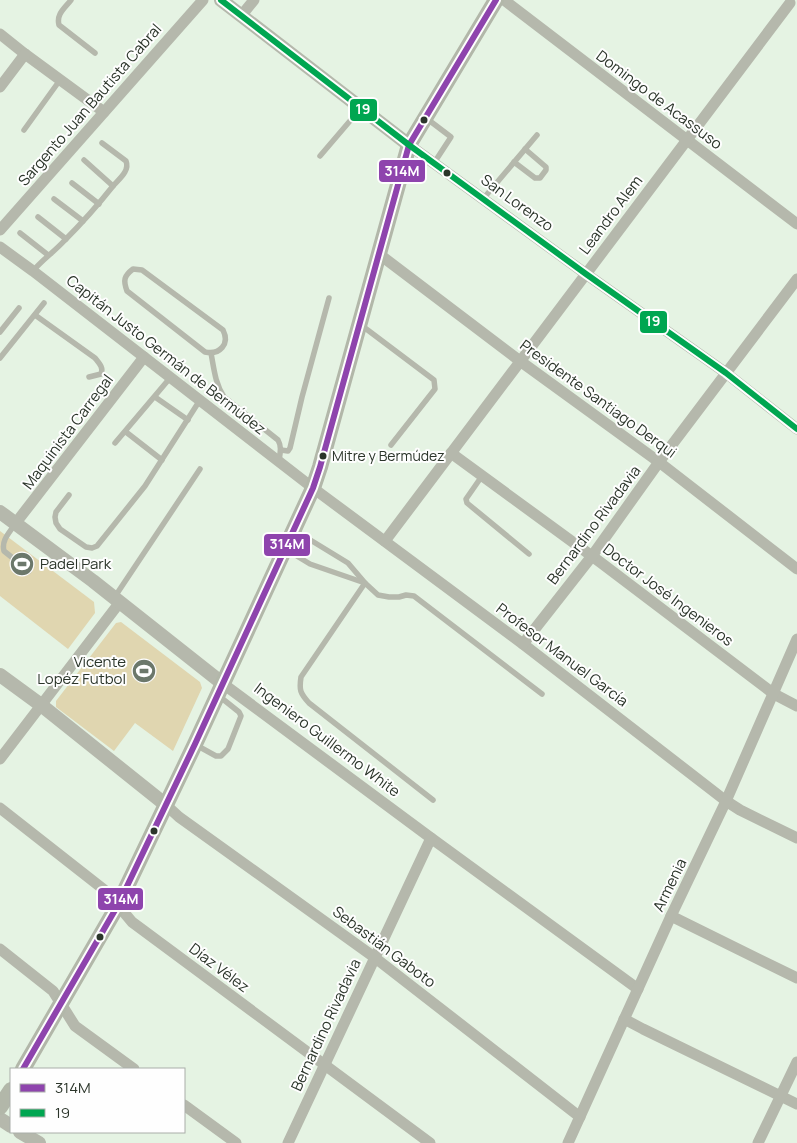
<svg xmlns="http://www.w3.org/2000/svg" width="797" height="1143" font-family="Manrope,sans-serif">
  <rect width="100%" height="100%" fill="#e5f3e3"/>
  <!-- green -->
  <g fill="#e0d6b0">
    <polygon points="0,531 94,602 95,613 68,649 0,596"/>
    <polygon points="121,622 200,682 202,688 173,751 135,723 114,751 56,707 56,701 116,623"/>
  </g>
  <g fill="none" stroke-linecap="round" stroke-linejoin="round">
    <!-- service -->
    <g stroke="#b5b8ac" stroke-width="5.5">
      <path d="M71 0C65 8 56 14 59 25L95 53"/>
      <polyline points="426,118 451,137 434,163"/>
      <polyline points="24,130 60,80"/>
      <path d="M102 143 126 161C130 171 119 179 113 186"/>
      <polyline points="320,156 361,108"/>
      <polyline points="514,162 535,178 540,178 546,170 546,167 525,149"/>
      <polyline points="72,183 99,204"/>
      <polyline points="54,199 83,221"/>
      <polyline points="483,199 537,135"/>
      <polyline points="38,217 66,239"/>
      <polyline points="20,233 48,255"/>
      <path d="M133 269 142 270 223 330C230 344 220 355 205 352L127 291C123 280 124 276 133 269Z"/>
      <path d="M33 271C42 260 54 252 64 241 81 224 98 205 113 186L84 160"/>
      <path d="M35 315 95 358C99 363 104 368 101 374L89 377"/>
      <polyline points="361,325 434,380 435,389 391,445"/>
      <polyline points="0,332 19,308"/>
      <path d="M211 353C214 369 215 383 224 397L278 440C282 447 280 453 279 461"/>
      <polyline points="0,358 44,303"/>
      <polyline points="155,397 188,420"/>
      <polyline points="126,432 162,460"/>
      <polyline points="115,443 170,378"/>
      <polyline points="281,450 288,451 290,448 302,397 329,298"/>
      <polyline points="482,476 466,499 467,503 529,554"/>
      <polyline points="69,495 56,512 55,517 56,523 60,529 86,547 92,548 97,546 145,486 200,400"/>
      <path d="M15 524C10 532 1 540 4 551L29 571"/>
      <path d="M294 530 348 563 365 583 301 677C299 690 300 693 309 703L433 800"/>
      <polyline points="287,550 310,564 365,583 378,595 389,597 399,597 406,595 414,596 542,694"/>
      <polyline points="114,598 200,469"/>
      <polyline points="196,745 216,756 221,756 228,749 241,716 239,712 219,696"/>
    </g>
    <!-- minor -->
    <g stroke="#b5b8ac" stroke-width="11">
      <polyline points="504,0 797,224"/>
      <polyline points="241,16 254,0"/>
      <polyline points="0,34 25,54 104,112"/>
      <polyline points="0,87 25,54"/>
      <polyline points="409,145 586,274 726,373 797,429"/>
      <polyline points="0,230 203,0"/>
      <polyline points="0,247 33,271 313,488 523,644 726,801 740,810 797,838"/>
      <polyline points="379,254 520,361 659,462 797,569"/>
      <polyline points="451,453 600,562 774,694 797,706"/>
      <polyline points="15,524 144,357"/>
      <polyline points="385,541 790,3"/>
      <polyline points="523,644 592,556 659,462 797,279"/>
      <polyline points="222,683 431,838 638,989"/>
      <polyline points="0,759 120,602"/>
      <polyline points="166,805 179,817 374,957 580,1117"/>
      <polyline points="0,808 107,892 132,922 430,1143"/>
      <polyline points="671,916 797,978"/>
      <polyline points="0,949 53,991 75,1026 134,1069"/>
      <polyline points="624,1019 643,1029 797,1104"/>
      <polyline points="184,1105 236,1143"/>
      <polyline points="288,1143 431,838"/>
      <polyline points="568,1143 671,916 726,801 797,639"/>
      <polyline points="758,1143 797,1062"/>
    </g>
    <!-- tertiary -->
    <g stroke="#b5b8ac" stroke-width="14">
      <polyline points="221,0 409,145"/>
      <polyline points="0,512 93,581 222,683"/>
      <polyline points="0,675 41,705 166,805"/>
      <polyline points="0,1119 11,1126"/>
      <polyline points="20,1132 39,1143"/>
    </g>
    <!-- secondary -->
    <g stroke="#b2b7a9" stroke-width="16">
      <polyline points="23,1069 118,905 195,744 313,488 320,467 409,145 496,0"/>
      <polyline points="0,1107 11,1090"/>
    </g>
    <!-- bus-1 casing -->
    <g stroke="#fefefe" stroke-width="10">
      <polyline id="bus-1" points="23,1069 118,905 195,744 313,488 320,467 409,145 496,0"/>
    </g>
    <!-- bus-2 casing -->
    <g stroke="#fefefe" stroke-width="10">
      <polyline id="bus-2" points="221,0 409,145 586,274 726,373 797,429"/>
    </g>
    <!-- bus-1 -->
    <use href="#bus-1" stroke="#8e44ad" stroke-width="6"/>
    <!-- bus-2 -->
    <use href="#bus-2" stroke="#00a651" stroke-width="6"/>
  </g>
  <!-- icons -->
  <defs>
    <g id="stadium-disc" transform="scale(1.25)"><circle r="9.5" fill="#6c786b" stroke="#fefefe"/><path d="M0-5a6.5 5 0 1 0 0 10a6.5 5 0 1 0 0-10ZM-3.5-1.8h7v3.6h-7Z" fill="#fff"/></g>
  </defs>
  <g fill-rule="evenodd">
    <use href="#stadium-disc" x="22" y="564"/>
    <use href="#stadium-disc" x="144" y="671"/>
  </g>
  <!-- markers -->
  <g fill="#2b352a" stroke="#fefefe" stroke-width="2">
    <circle cx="424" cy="120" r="4.5"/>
    <circle cx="447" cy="173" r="4.5"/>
    <circle cx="323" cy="456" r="4.5"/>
    <circle cx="154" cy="831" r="4.5"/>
    <circle cx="100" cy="937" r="4.5"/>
  </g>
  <g text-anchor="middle" stroke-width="4" stroke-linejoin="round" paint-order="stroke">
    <!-- bus labels -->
    <g font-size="14" fill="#2b352a" stroke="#fefefe" text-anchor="start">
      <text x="332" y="461">Mitre y Bermúdez</text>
    </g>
    <!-- street labels -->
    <g font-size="15" fill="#2b352a" stroke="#fefefe">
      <text transform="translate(659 100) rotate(37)" y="5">Domingo de Acassuso</text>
      <text transform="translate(90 105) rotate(-49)" y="5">Sargento Juan Bautista Cabral</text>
      <text transform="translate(517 203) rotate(36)" y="5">San Lorenzo</text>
      <text transform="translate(611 215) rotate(-53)" y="5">Leandro Alem</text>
      <text transform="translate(166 355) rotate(38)" y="5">Capitán Justo Germán de Bermúdez</text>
      <text transform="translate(598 399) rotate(36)" y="5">Presidente Santiago Derqui</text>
      <text transform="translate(68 432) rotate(-53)" y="5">Maquinista Carregal</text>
      <text transform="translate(594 525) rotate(-53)" y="5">Bernardino Rivadavia</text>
      <text transform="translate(668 595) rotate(37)" y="5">Doctor José Ingenieros</text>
      <text transform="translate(562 655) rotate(37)" y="5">Profesor Manuel García</text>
      <text transform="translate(327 740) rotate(37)" y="5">Ingeniero Guillermo White</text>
      <text transform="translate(670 885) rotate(-64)" y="5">Armenia</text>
      <text transform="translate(384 947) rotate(37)" y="5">Sebastián Gaboto</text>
      <text transform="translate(219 968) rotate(37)" y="5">Díaz Vélez</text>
      <text transform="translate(326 1025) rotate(-65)" y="5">Bernardino Rivadavia</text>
    </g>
    <!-- poi labels -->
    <g font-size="15" fill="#2b352a" stroke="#fefefe" text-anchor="start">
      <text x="40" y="569">Padel Park</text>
      <text x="126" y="667" text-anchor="end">Vicente<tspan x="126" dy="17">Lopéz Futbol</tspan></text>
    </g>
  </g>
  <g stroke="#fefefe" stroke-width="2">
    <rect x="349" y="98" width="29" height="24" rx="5" fill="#00a651"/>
    <rect x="378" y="159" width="48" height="24" rx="5" fill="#8e44ad"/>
    <rect x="639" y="310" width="29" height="24" rx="5" fill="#00a651"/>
    <rect x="263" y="533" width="48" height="24" rx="5" fill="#8e44ad"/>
    <rect x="97" y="887" width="47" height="24" rx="5" fill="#8e44ad"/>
  </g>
  <g font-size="14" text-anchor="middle" font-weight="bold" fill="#fff">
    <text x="363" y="114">19</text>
    <text x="402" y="176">314M</text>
    <text x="653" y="326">19</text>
    <text x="287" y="549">314M</text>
    <text x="121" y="904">314M</text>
  </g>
  <!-- legend -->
  <rect x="10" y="1068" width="175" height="65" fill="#fefefe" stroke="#aaaea9"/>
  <rect x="20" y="1084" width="25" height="8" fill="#8e44ad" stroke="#aaaea9"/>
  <text x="55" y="1093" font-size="15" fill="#2b352a">314M</text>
  <rect x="20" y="1109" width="25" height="8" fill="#00a651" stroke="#aaaea9"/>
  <text x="55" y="1118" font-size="15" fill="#2b352a">19</text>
</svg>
